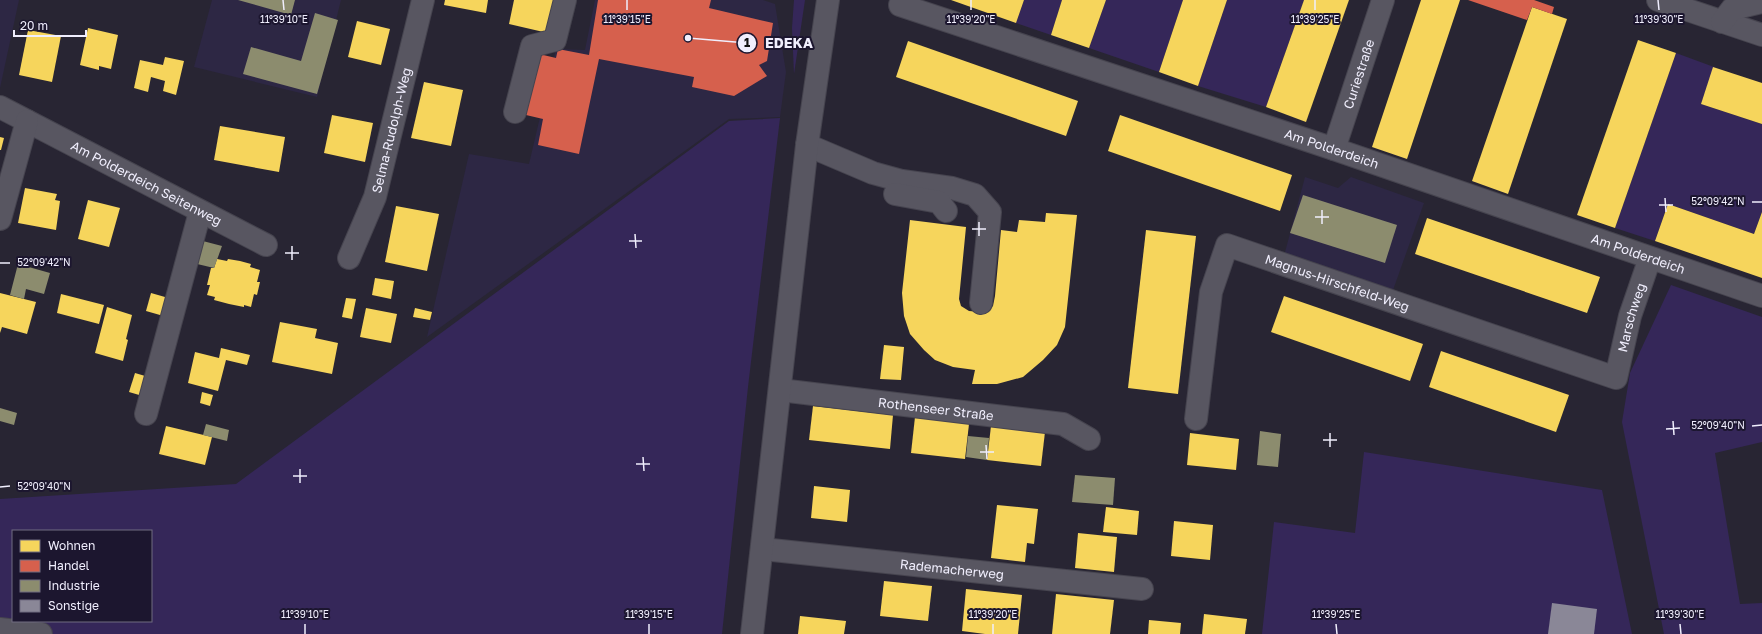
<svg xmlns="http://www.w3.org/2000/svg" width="1762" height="634" font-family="'Golos Text',sans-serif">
  <rect width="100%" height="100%" fill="#282533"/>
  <!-- built -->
  <g fill="#2d2744">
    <polygon points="0,0 19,0 0,88"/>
    <polygon points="212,0 341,0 317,97 194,67"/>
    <polygon points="595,0 763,0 775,4 786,72 780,117 729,119 427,337 469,154 529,164 556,49 585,50"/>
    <polygon points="1305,177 1338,188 1351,177 1424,203 1392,293 1284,256"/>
  </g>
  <!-- green -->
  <g fill="#352759" fill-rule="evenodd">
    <polygon points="794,0 805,0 794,74 792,28"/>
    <polygon points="1024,0 1062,0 1051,35 1016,23"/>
    <polygon points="1106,0 1183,0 1159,72 1089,48"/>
    <polygon points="1227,0 1304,0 1266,107 1198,86"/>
    <polygon points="1676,53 1714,67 1701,104 1762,124 1762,212 1754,234 1668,204 1655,241 1615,228"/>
    <path d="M780 118 748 387 722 634H0V499L236 484 729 121ZM13 531H151V621H13Z"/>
    <polygon points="1671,285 1762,317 1762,442 1715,453 1740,604 1762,603 1762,634 1664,634 1622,422 1630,373"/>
    <polygon points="1364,452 1602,490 1632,634 1262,634 1274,522 1355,533"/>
  </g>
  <!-- homes -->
  <g fill="#f6d55c">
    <polygon points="445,0 488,0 486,13 444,5"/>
    <polygon points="514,0 560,0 552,34 509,24"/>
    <polygon points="951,0 1024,0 1016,23"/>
    <polygon points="1062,0 1106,0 1089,48 1051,35"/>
    <polygon points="1183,0 1227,0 1198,86 1159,72"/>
    <polygon points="1304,0 1349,0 1306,122 1266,107"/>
    <polygon points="1421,0 1460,0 1407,159 1372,147"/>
    <polygon points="1532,7 1567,19 1508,194 1472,181"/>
    <polygon points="357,21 390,29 381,65 348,57"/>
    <polygon points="88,28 118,35 111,69 99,66 99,70 80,65"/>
    <polygon points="28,30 61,36 52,82 19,75"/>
    <polygon points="1638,40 1676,53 1615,228 1577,215"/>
    <polygon points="908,41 1078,101 1066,136 896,77"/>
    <polygon points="165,57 184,61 176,95 163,91 165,81 151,77 148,92 134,88 140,60 163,65"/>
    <polygon points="1713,67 1762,83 1762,124 1701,104"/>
    <polygon points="424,82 463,90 451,146 411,138"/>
    <polygon points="332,115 373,123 365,162 324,153"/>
    <polygon points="1120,115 1292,175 1280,211 1108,151"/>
    <polygon points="220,126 285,137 279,172 214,160"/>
    <polygon points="0,137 4,138 1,150 0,150"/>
    <polygon points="25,188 57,194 55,200 60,201 56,230 18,223"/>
    <polygon points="88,200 120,208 109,247 78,239"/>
    <polygon points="1668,204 1754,234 1762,212 1762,278 1655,241"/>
    <polygon points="396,206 439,214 427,271 385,262"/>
    <polygon points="1046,213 1077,215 1065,327 1057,345 1043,360 1023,377 997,384 972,384 975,370 953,367 935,360 924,350 910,334 904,316 902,293 910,220 966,227 959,299 961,306 969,311 980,312 987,311 993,306 995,296 1001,230 1017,232 1019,220 1045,222"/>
    <polygon points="1427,218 1600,277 1587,313 1415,254"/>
    <polygon points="1146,230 1196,236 1178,394 1128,388"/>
    <polygon points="217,259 227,261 228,259 240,261 251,264 250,267 260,270 257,282 260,282 257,295 254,294 251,307 244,305 244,307 229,304 214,300 215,297 207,295 210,285 207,285 211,268 214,268"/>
    <polygon points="375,278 394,281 391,299 372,295"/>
    <polygon points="0,293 36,302 27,334 2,327 0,333"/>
    <polygon points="151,293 172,299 167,317 146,311"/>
    <polygon points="61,294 104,305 99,324 57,313"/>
    <polygon points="1284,296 1423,344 1410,381 1271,332"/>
    <polygon points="346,298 356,299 352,319 342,317"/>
    <polygon points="107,307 132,315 126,339 128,340 123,361 95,353"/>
    <polygon points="366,308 397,314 391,343 360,337"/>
    <polygon points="415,308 432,312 430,320 413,317"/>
    <polygon points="280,322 317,329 315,338 338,343 332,374 272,362"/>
    <polygon points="884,345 904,347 901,380 880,379"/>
    <polygon points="221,348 250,355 247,365 226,360 218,391 188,383 195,352 219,358"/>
    <polygon points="1441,351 1569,395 1556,432 1429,387"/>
    <polygon points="135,373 152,378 146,397 129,392"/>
    <polygon points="202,392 213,395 210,406 200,403"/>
    <polygon points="813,406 893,415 890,449 809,440"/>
    <polygon points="915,417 969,424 965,459 911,453"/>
    <polygon points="166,426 212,437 205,465 159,454"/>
    <polygon points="991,426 1045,432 1041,466 987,460"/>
    <polygon points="1190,433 1239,439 1236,470 1187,465"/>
    <polygon points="814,486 850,490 847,522 811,518"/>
    <polygon points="997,505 1038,509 1034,544 1027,543 1025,562 991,558"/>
    <polygon points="1106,507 1139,511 1137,535 1103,532"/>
    <polygon points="1174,521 1213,525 1210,560 1171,556"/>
    <polygon points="1078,533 1117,537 1114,572 1075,568"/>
    <polygon points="884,581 932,586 928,621 880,616"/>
    <polygon points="966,589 1022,595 1018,634 985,634 962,631"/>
    <polygon points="1056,594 1114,600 1110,634 1052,634"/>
    <polygon points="1204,614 1247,619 1245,634 1202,634"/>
    <polygon points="800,616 846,621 844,634 798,634"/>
    <polygon points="1149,620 1181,623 1180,634 1148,634"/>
  </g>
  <!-- shops -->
  <g fill="#d6604d">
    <polygon points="598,0 711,0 709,8 773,23 767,61 759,65 767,76 734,96 692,87 694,77 599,59 579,154 538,145 543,119 526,115 539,54 556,58 558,49 589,55"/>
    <polygon points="1468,0 1534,0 1554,7 1552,14 1532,7 1527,20"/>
  </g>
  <!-- industry -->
  <g fill="#8c8c6e">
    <polygon points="238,0 295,0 291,15"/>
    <polygon points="315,13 338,20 317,94 243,74 251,47 301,61"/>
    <polygon points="1303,195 1397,225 1385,263 1290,233"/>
    <polygon points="199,240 222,246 214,268 193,263"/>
    <polygon points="18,264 50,273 44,294 26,289 24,299 10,295"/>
    <polygon points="0,408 17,413 14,425 0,421"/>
    <polygon points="206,424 229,430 227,441 203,435"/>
    <polygon points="1260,431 1281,434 1278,467 1257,465"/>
    <polygon points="968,436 989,438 987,460 966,457"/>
    <polygon points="1075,475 1115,478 1113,505 1072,502"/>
  </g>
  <!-- building -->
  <polygon fill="#8a8797" points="1552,603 1597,609 1594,634 1548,634"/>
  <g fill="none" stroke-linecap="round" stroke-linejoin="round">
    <!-- minor casing -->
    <g stroke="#46444f" stroke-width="24">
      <g id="minor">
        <polyline points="1658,0 1762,35"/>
        <path id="s1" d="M900 5 1334 149 1762 296"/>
        <polyline points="1722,22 1732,9 1762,2"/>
        <path id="s2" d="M0 107 266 245"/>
        <polyline points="515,112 532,46 555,40 565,0"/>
        <polyline points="807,145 873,173 902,181 952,188 975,195 990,212 981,303"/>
        <path id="s3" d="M1334 149 1383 0"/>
        <polyline points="895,194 939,202 946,211"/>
        <polyline points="0,219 27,121"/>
        <path id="s4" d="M349 258 375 197 423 0"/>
        <path id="s5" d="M780 390 1063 424 1089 439"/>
        <polyline points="146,414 200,212"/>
        <path id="s6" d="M1196 419 1211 292 1227 245 1616 378 1630 316 1650 258"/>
        <path id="s7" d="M762 549 1142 589"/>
        <polyline points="0,629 41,634"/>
        <polyline points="752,634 807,145 828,0"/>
      </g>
    </g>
    <!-- minor -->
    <use href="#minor" stroke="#585661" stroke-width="22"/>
  </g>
  <!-- ticks -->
  <path fill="none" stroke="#f0eefd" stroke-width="1.5" d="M283 0 284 10M627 0V10M971 0V10M1315 0V10M1658 0 1659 10M1665 198 1666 212M1752 202H1762M1659 205H1673M1322 210V224M1315 217H1329M979 222V236M972 229H986M635 234 636 248M629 241H642M292 246V260M285 253H299M0 263H10M1673 421 1674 435M1752 426 1762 425M1666 429 1680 428M1330 433V447M1323 440H1337M986 445 987 459M980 452H994M643 457 644 471M636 464H650M300 469V483M293 476H307M0 487 10 486M305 624V634M649 624V634M993 624V634M1336 624 1337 634M1680 624 1681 634"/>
  <g text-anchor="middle" stroke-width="4" stroke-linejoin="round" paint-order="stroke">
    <!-- street labels -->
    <g font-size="13" fill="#f0eefd" stroke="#1c162f">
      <text dy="5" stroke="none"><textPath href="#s3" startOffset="79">Curiestraße</textPath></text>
      <text dy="5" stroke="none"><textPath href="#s4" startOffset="135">Selma-Rudolph-Weg</textPath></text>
      <text dy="5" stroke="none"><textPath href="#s1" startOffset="455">Am Polderdeich</textPath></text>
      <text dy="5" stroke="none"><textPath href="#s2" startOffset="165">Am Polderdeich Seitenweg</textPath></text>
      <text dy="5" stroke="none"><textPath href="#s1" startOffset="779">Am Polderdeich</textPath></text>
      <text dy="5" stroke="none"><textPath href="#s6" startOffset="294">Magnus-Hirschfeld-Weg</textPath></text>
      <text dy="5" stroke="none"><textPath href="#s6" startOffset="651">Marschweg</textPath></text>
      <text dy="5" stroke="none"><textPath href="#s5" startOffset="157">Rothenseer Straße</textPath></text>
      <text dy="5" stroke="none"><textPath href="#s7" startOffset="191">Rademacherweg</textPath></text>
    </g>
  </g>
  <g font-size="10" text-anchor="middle" fill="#f0eefd" stroke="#1c162f" stroke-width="4" stroke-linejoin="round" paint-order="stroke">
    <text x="284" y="23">11°39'10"E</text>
    <text x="627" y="23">11°39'15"E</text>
    <text x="971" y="23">11°39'20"E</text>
    <text x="1315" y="23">11°39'25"E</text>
    <text x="1659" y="23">11°39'30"E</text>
    <text x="1718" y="205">52°09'42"N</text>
    <text x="44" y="266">52°09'42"N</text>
    <text x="1718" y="429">52°09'40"N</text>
    <text x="44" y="490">52°09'40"N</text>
    <text x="305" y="618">11°39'10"E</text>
    <text x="649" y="618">11°39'15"E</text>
    <text x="993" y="618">11°39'20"E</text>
    <text x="1336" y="618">11°39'25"E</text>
    <text x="1680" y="618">11°39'30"E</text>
  </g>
  <!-- callouts -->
  <path fill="none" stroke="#f0eefd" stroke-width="1.5" d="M688 38L747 43"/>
  <g fill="#f0eefd" stroke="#1c162f" stroke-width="1.5">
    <circle cx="688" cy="38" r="4"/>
    <circle cx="747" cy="43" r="10"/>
  </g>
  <g font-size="12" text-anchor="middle" font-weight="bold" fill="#111">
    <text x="747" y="47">1</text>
  </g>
  <g font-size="14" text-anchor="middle" font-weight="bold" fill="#f0eefd" stroke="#1c162f" stroke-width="4" stroke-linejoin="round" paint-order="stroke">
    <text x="789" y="48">EDEKA</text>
  </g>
  <!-- legend -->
  <rect x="12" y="530" width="140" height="92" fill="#1c162f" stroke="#716c81"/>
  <rect x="20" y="540" width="20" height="12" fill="#f6d55c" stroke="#716c81"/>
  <text x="48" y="550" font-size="12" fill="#f0eefd">Wohnen</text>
  <rect x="20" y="560" width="20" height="12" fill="#d6604d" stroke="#716c81"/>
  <text x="48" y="570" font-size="12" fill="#f0eefd">Handel</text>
  <rect x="20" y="580" width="20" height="12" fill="#8c8c6e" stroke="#716c81"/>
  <text x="48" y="590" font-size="12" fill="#f0eefd">Industrie</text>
  <rect x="20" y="600" width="20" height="12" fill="#8a8797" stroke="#716c81"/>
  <text x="48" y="610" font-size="12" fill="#f0eefd">Sonstige</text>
  <!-- scale -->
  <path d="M14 30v6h72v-6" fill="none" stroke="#f0eefd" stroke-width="2"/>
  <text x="20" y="30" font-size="12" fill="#f0eefd" stroke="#1c162f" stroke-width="3" paint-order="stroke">20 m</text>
</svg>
